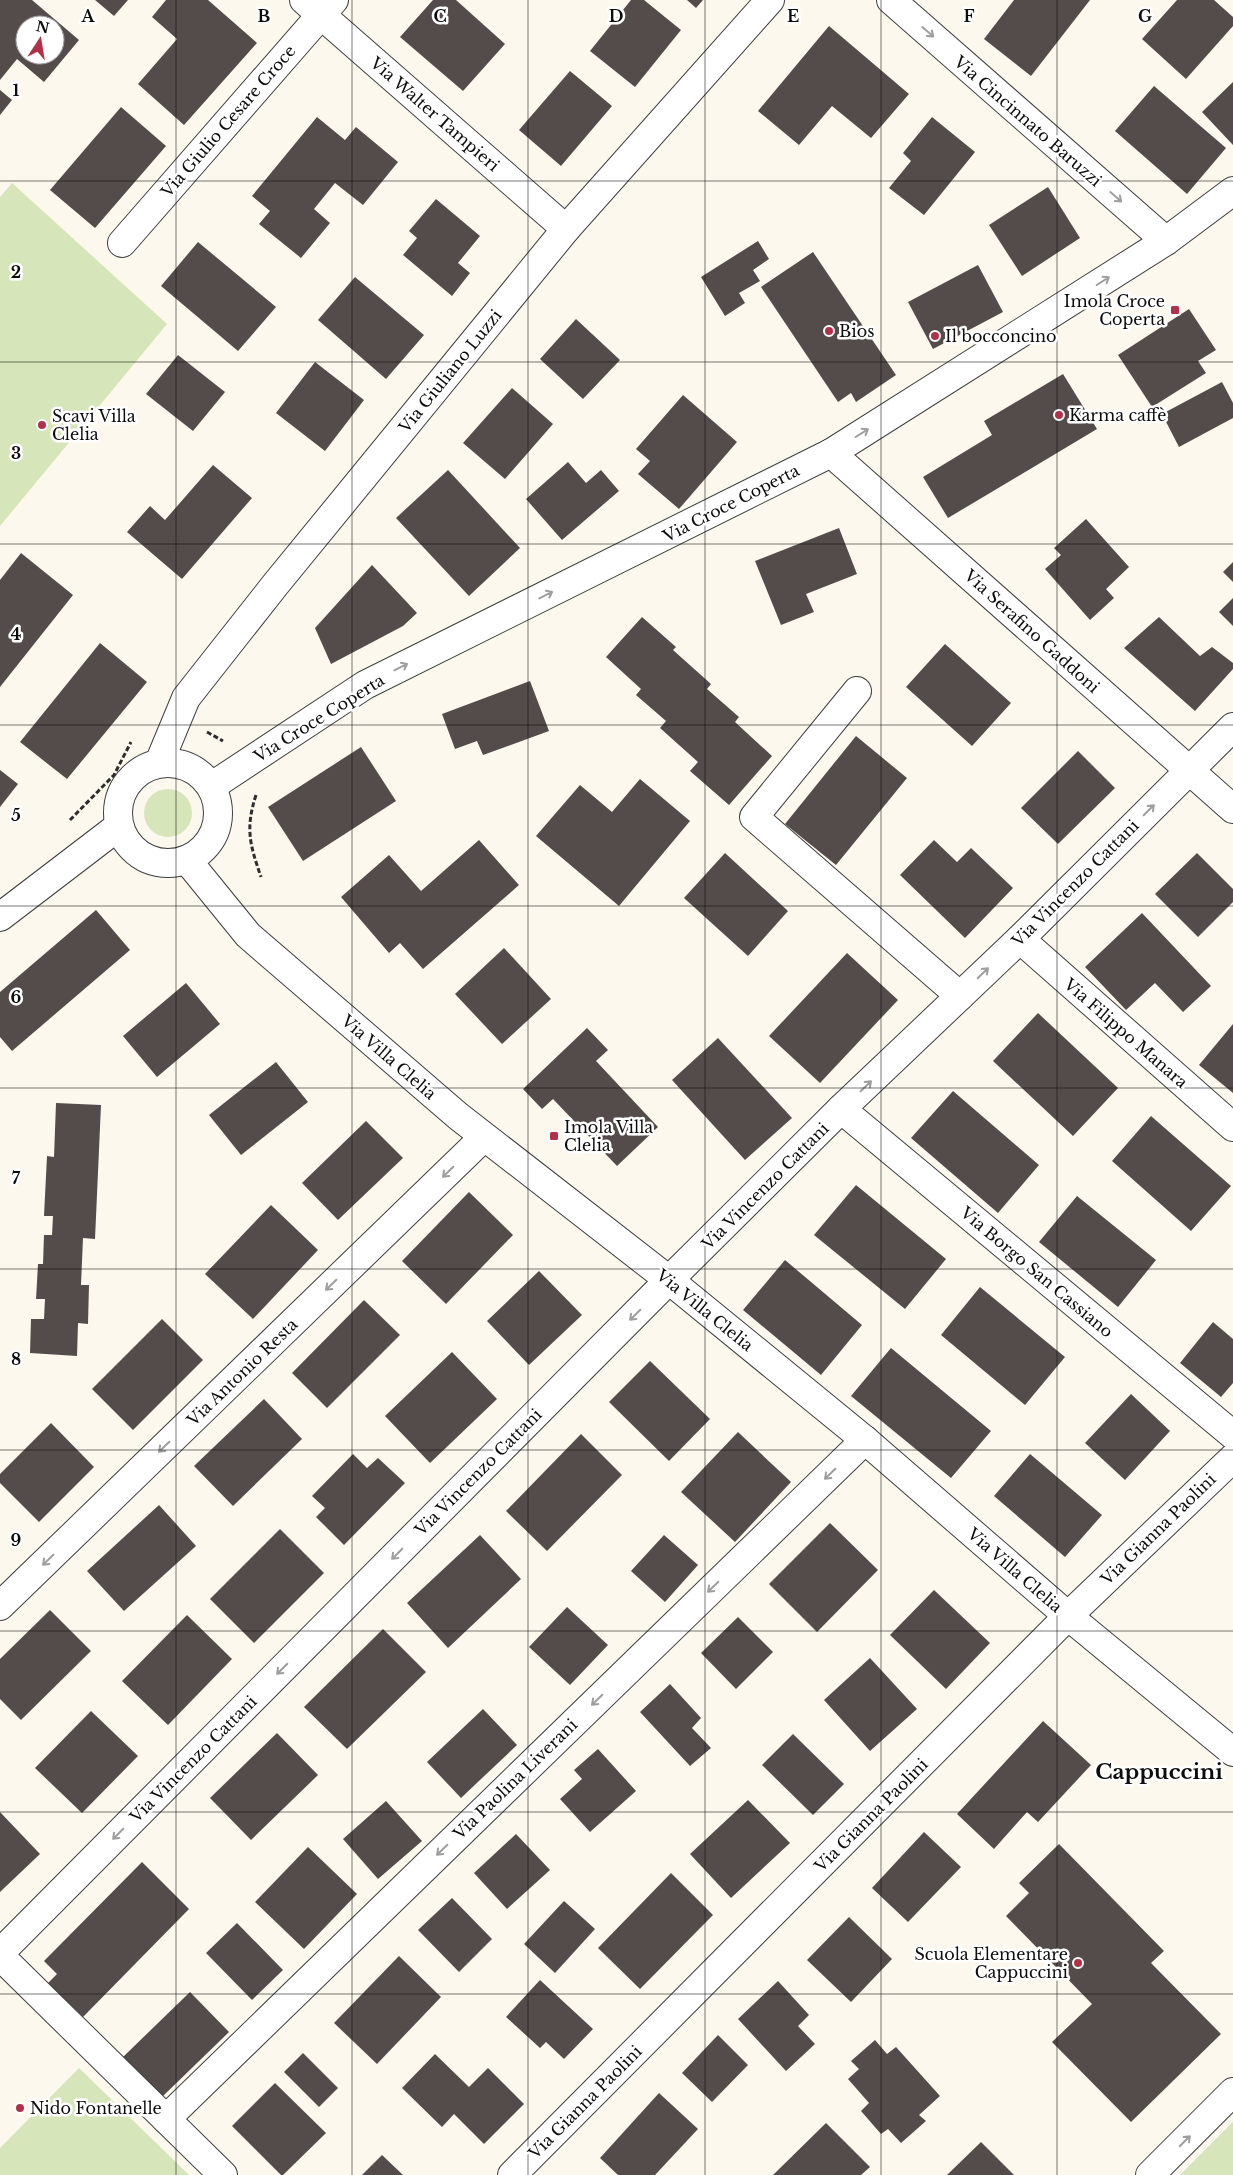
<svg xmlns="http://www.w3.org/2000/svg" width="1233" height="2175" font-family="'Libre Baskerville',serif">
  <rect width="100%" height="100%" fill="#fdf8ed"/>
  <!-- green -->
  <g fill="#d6e5ba">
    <polygon points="12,183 167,324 0,526 0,197"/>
    <circle cx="168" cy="813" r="24"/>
    <polygon points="79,2068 189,2175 0,2175 0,2148"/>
    <polygon points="1233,2122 1233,2175 1180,2175"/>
  </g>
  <!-- building -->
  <g fill="#544c4a" fill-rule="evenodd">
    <path d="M0 0H32L79 40 44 82 17 59 0 80ZM25 25H55V55H25Z"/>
    <polygon points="95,0 128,0 114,16"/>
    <polygon points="166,0 208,0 257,43 184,125 138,84 177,39 152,17"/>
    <polygon points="433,0 456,0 505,44 463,91 400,37"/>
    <polygon points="631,0 644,0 681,30 635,87 590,51"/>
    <polygon points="687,0 703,0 696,8"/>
    <polygon points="1014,0 1090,0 1031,76 984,39"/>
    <polygon points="1177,0 1214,0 1233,17 1233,26 1186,79 1142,39"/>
    <polygon points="829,26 909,94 871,138 832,106 799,145 758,111"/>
    <polygon points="570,71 612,106 561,166 519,130"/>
    <polygon points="1233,82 1233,145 1202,112"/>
    <polygon points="1154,86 1226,148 1187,194 1115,131"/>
    <polygon points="0,90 12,100 0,115"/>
    <polygon points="121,107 166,146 95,228 50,190"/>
    <polygon points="317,117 345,140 356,127 398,162 363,205 335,183 314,209 330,223 301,258 259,224 270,211 252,196"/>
    <polygon points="932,117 975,152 924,215 889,188 911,161 903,153"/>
    <polygon points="1048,187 1080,238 1022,276 989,225"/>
    <polygon points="436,199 480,236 458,263 470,273 452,296 403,255 417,238 409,231"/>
    <polygon points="758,241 769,259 753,270 760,281 739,293 745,303 725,316 701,277"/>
    <polygon points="198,242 276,307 238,351 161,286"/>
    <polygon points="813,252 896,375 856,402 851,393 838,402 761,287"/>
    <polygon points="978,265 1003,312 933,349 908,302"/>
    <polygon points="355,277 424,335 386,379 318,320"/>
    <polygon points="1189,309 1216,350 1198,361 1206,373 1152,407 1118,355"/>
    <polygon points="576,319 620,360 583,399 540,359"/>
    <polygon points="178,355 225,392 193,431 146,394"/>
    <polygon points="315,362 364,400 325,451 276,413"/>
    <polygon points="1063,374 1097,429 948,518 923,477 992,435 984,421"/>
    <polygon points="1222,382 1233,403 1233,418 1179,447 1162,414"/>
    <polygon points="512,388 553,424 505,479 463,443"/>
    <polygon points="683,395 737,442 679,509 638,474 650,461 636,449"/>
    <polygon points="568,462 586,483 601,470 619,491 562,540 526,499"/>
    <polygon points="213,465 252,498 182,579 127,532 150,506 165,520"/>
    <polygon points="448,470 520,548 469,596 396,518"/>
    <polygon points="1086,519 1129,567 1106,589 1114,598 1090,620 1045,569 1061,555 1054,548"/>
    <polygon points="839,528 857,574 806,594 814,612 781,625 755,561"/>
    <polygon points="21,553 73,595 0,687 0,580"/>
    <polygon points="1233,562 1233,582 1223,572"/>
    <polygon points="372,565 417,613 403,626 331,664 315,628"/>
    <polygon points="1233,598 1233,626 1219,612"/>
    <polygon points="642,617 676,647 673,650 711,684 707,689 739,717 735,722 772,756 729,805 690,771 698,762 660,728 666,721 636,695 641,689 606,657"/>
    <polygon points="1159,617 1200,656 1212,647 1233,663 1233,669 1195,711 1124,648"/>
    <polygon points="100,643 147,682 67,779 20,742"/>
    <polygon points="945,644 1011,703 972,746 906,687"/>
    <polygon points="530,681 549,731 483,755 477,741 455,749 442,714"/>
    <polygon points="856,736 907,778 836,865 785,824"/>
    <polygon points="361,747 396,801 303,861 268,807"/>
    <polygon points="1078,751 1115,788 1058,844 1021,808"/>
    <polygon points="0,770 18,784 0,807"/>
    <polygon points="640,779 690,821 619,906 536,836 580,785 612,812"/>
    <polygon points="479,840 519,885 423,969 400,943 389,953 341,897 389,855 421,891"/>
    <polygon points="934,840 957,862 971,848 1013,888 965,938 900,875"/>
    <polygon points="725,853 788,911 748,956 684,898"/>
    <polygon points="1197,853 1233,889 1233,902 1198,937 1155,894"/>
    <polygon points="96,910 130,950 12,1051 0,1037 0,992"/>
    <polygon points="1142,913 1211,986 1183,1012 1155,983 1126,1010 1085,967"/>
    <polygon points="504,948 551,999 502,1044 455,994"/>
    <polygon points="847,953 898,1000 820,1083 769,1036"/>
    <polygon points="186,983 220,1024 157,1077 123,1036"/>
    <polygon points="1038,1013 1118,1088 1073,1136 993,1061"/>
    <polygon points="1233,1024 1233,1093 1199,1065"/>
    <polygon points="587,1028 608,1050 596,1061 658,1127 617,1166 553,1099 542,1109 523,1089"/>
    <polygon points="718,1038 792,1118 745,1160 672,1080"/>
    <polygon points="276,1062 308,1102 241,1155 209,1115"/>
    <polygon points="953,1091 1039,1165 998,1213 911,1138"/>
    <polygon points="56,1103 101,1105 95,1239 83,1238 81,1285 89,1285 88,1324 78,1323 77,1356 30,1353 31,1319 44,1319 45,1299 36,1299 38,1264 43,1264 44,1235 52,1235 53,1216 44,1216 47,1156 54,1157"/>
    <polygon points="1151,1116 1231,1186 1191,1231 1112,1161"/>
    <polygon points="366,1121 403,1158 338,1220 302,1183"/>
    <polygon points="856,1185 946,1259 905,1309 814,1235"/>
    <polygon points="469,1192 513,1235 446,1304 402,1261"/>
    <polygon points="1077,1196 1156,1260 1118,1307 1039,1242"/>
    <polygon points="271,1205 318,1250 253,1319 205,1274"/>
    <polygon points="785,1260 862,1325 821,1375 743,1310"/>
    <polygon points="539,1271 582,1315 529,1365 487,1321"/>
    <polygon points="980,1287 1065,1357 1025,1405 941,1335"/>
    <polygon points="364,1300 400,1335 327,1408 292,1373"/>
    <polygon points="162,1319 203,1360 133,1430 92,1389"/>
    <polygon points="1213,1322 1233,1339 1233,1383 1221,1397 1180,1363"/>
    <polygon points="891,1348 991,1431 951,1478 851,1396"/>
    <polygon points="452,1352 497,1399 430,1463 385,1416"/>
    <polygon points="650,1361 710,1419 669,1461 609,1402"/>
    <polygon points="1131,1394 1170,1431 1125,1480 1085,1443"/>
    <polygon points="264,1399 302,1439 233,1506 194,1466"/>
    <polygon points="51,1423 94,1467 39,1522 0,1483 0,1474"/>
    <polygon points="738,1432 791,1482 735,1542 681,1492"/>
    <polygon points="581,1434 622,1475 547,1551 506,1511"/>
    <polygon points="353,1454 367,1468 378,1458 405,1483 344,1545 316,1517 325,1508 312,1496"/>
    <polygon points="1030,1454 1102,1515 1065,1557 994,1496"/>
    <polygon points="159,1505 196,1546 124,1611 87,1571"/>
    <polygon points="830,1523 878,1570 817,1632 769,1584"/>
    <polygon points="280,1529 324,1573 254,1643 210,1599"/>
    <polygon points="480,1535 521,1579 448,1648 407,1603"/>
    <polygon points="664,1535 698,1565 665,1602 631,1571"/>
    <polygon points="934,1590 990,1643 946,1689 890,1635"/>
    <polygon points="567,1607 608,1645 570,1685 529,1647"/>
    <polygon points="50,1610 91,1651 21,1720 0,1699 0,1659"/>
    <polygon points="187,1615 232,1659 168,1725 122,1681"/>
    <polygon points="738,1617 773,1652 736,1689 701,1653"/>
    <polygon points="383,1629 426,1672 347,1749 304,1707"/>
    <polygon points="870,1658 917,1709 870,1751 824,1700"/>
    <polygon points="670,1684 701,1718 692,1728 711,1748 690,1766 640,1712"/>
    <polygon points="483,1709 517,1745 461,1798 427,1762"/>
    <polygon points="91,1711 138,1756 82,1813 35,1768"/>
    <polygon points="1043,1721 1091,1765 1038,1822 1027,1812 994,1849 957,1814"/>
    <polygon points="277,1733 318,1775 251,1840 210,1798"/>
    <polygon points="793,1734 844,1784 813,1815 762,1765"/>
    <polygon points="598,1749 636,1791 590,1832 560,1799 582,1779 574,1770"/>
    <polygon points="748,1800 790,1843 731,1898 690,1854"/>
    <polygon points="386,1801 422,1841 378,1879 343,1839"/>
    <polygon points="0,1812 40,1854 0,1892"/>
    <polygon points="924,1832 961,1867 908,1922 872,1888"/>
    <polygon points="516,1834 550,1870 507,1909 474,1873"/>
    <polygon points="1059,1844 1164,1951 1151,1963 1221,2034 1131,2122 1052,2042 1092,2004 1006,1916 1029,1893 1019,1883"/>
    <polygon points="308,1847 357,1894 304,1949 255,1902"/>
    <polygon points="142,1862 189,1909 83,2017 48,1983 57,1974 44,1961"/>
    <polygon points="671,1873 713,1915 640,1989 598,1948"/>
    <polygon points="452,1898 492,1939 459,1972 418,1930"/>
    <polygon points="564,1901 595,1929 555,1973 524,1944"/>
    <polygon points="849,1917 892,1959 851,2002 807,1960"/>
    <polygon points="237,1923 283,1970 252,2000 206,1953"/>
    <polygon points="399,1956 441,1997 377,2064 334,2023"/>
    <polygon points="540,1980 593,2029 564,2059 546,2042 540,2048 506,2017"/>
    <polygon points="778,1981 809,2015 798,2026 815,2044 786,2071 738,2019"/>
    <polygon points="190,1992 229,2032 162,2097 123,2057"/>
    <polygon points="718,2035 748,2065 712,2102 682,2073"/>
    <polygon points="875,2040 887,2054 896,2047 940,2096 919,2115 926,2121 901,2143 888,2129 881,2134 861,2111 869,2103 848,2079 859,2069 851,2061"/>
    <polygon points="303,2053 338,2088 319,2107 284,2072"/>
    <polygon points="435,2054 469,2087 488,2068 524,2104 484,2144 454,2114 442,2127 402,2088"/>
    <polygon points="275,2083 326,2133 283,2175 281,2175 232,2126"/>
    <polygon points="659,2093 698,2129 655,2175 618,2175 600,2158"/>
    <polygon points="826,2123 870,2167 861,2175 773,2175"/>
    <polygon points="981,2142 1014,2175 947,2175"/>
    <polygon points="382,2155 403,2175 362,2175"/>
  </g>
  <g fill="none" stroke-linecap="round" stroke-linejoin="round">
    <!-- minor casing -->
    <g stroke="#3f3f3f" stroke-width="30">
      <g id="minor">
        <polyline points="304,0 566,229"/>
        <polyline points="891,0 1166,241"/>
        <polyline points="122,243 334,0"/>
        <polyline points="831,453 1233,809"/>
        <polyline points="857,691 754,817 960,996"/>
        <polyline points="159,763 186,698 275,585 566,229 770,0"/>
        <polyline points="212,786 365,685 831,453 1166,241 1233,191"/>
        <polyline points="1020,939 1233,1127"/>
        <polyline points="841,1109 1233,1435"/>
        <polyline points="0,1606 483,1138"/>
        <polyline points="0,1953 669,1280 841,1109 1020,939 1233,727"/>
        <polyline points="0,1956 223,2175"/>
        <polyline points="166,2119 865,1440"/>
        <polyline points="512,2175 1068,1616 1233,1458"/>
        <polyline points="1150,2175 1233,2092"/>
      </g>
    </g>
    <!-- tertiary casing -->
    <g stroke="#3f3f3f" stroke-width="30">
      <g id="tertiary">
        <circle cx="168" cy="813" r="50"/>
        <polyline points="187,860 248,935 458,1116 669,1280 865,1440 1068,1616 1233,1752"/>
        <polyline points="0,917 119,826"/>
      </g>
    </g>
    <!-- path -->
    <g stroke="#2e2e2e" stroke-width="3" stroke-dasharray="5 2.5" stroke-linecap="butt">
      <polyline points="207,732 223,741"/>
      <path d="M256 795C245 829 250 845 261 877"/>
      <polyline points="70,820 114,775 131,742"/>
    </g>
    <!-- minor -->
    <use href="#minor" stroke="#fff" stroke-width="28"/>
    <!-- tertiary -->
    <use href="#tertiary" stroke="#fff" stroke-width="28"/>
  </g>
  <!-- one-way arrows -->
  <defs><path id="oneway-shaft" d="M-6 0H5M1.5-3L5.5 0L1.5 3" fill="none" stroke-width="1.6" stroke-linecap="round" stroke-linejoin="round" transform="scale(1.25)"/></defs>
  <g stroke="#9e9e9e">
    <use href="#oneway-shaft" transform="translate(928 32) rotate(41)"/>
    <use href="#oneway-shaft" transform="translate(1116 197) rotate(41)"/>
    <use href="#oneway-shaft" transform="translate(1103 281) rotate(-32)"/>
    <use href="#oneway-shaft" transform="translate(862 433) rotate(-32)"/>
    <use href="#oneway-shaft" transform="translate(546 595) rotate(-27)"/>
    <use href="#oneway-shaft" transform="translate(401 667) rotate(-27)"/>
    <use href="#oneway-shaft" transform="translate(1149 810) rotate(-45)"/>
    <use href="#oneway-shaft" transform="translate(983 973) rotate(-44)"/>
    <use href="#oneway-shaft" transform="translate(866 1086) rotate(-44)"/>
    <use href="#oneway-shaft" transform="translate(448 1172) rotate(136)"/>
    <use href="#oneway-shaft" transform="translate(331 1285) rotate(136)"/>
    <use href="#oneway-shaft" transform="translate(635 1315) rotate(135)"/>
    <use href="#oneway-shaft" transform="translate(164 1447) rotate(136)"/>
    <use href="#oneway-shaft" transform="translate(830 1474) rotate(136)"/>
    <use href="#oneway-shaft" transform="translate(397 1554) rotate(135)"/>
    <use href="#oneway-shaft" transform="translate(48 1560) rotate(136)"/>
    <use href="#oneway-shaft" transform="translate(713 1587) rotate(136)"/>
    <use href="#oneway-shaft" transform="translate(282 1669) rotate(135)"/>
    <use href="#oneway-shaft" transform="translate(597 1700) rotate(136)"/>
    <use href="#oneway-shaft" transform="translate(118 1834) rotate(135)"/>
    <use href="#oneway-shaft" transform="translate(442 1850) rotate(136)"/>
    <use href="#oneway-shaft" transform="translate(1185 2141) rotate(-45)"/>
  </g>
  <!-- grid -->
  <path fill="none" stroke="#0c0c0c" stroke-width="1" stroke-opacity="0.55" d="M176 0V2175M352 0V2175M528 0V2175M705 0V2175M881 0V2175M1057 0V2175M0 181H1233M0 362H1233M0 544H1233M0 725H1233M0 906H1233M0 1088H1233M0 1269H1233M0 1450H1233M0 1631H1233M0 1812H1233M0 1994H1233"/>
  <!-- markers -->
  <g fill="#b03149" stroke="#fff" stroke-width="2">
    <rect x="1170" y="305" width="10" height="10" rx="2.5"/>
    <circle cx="829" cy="331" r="5"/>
    <circle cx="935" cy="336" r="5"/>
    <circle cx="1059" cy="415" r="5"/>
    <circle cx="42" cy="425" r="5"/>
    <rect x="549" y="1131" width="10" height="10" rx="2.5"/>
    <circle cx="1078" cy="1963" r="5"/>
    <circle cx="20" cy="2108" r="5"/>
  </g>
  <g text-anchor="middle" stroke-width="5" stroke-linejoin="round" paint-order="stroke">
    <!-- street labels -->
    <g font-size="16" fill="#0c0c0c" stroke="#fff">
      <text transform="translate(435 114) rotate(41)" y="6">Via Walter Tampieri</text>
      <text transform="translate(228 121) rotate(-49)" y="6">Via Giulio Cesare Croce</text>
      <text transform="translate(1028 121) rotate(41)" y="6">Via Cincinnato Baruzzi</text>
      <text transform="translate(450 371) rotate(-51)" y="6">Via Giuliano Luzzi</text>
      <text transform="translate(731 503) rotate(-27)" y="6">Via Croce Coperta</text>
      <text transform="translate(1032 631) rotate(42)" y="6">Via Serafino Gaddoni</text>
      <text transform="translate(319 718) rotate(-32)" y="6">Via Croce Coperta</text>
      <text transform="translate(1075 883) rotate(-45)" y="6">Via Vincenzo Cattani</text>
      <text transform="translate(1126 1033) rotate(41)" y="6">Via Filippo Manara</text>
      <text transform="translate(389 1057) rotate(41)" y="6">Via Villa Clelia</text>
      <text transform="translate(765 1186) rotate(-45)" y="6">Via Vincenzo Cattani</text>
      <text transform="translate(1037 1272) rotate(40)" y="6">Via Borgo San Cassiano</text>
      <text transform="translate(705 1310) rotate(39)" y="6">Via Villa Clelia</text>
      <text transform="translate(242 1372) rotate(-44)" y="6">Via Antonio Resta</text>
      <text transform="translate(478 1472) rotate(-45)" y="6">Via Vincenzo Cattani</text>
      <text transform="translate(1158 1529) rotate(-44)" y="6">Via Gianna Paolini</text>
      <text transform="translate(1015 1570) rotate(41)" y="6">Via Villa Clelia</text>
      <text transform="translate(193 1759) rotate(-45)" y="6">Via Vincenzo Cattani</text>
      <text transform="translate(515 1779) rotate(-44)" y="6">Via Paolina Liverani</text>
      <text transform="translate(871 1815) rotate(-45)" y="6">Via Gianna Paolini</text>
      <text transform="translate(585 2102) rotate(-45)" y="6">Via Gianna Paolini</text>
    </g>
    <!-- poi labels -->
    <g font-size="16" fill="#0c0c0c" stroke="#fff" text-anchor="start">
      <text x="1165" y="307" text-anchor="end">Imola Croce<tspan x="1165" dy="18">Coperta</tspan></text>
      <text x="839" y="337">Bios</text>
      <text x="945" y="342">Il bocconcino</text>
      <text x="1069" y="421">Karma caffè</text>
      <text x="52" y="422">Scavi Villa<tspan x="52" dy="18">Clelia</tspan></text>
      <text x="564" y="1133">Imola Villa<tspan x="564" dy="18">Clelia</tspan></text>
      <text x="1068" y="1960" text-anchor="end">Scuola Elementare<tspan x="1068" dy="18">Cappuccini</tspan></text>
      <text x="30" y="2114">Nido Fontanelle</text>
    </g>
    <!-- district labels -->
    <g font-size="21" font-weight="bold" fill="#0c0c0c" stroke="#fff">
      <text x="1159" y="1779">Cappuccini</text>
    </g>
  </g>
  <g font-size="16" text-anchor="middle" font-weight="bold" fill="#0c0c0c" stroke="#fff" stroke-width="5" stroke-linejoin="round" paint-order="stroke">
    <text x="88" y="22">A</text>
    <text x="264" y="22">B</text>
    <text x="440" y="22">C</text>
    <text x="616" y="22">D</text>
    <text x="793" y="22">E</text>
    <text x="969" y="22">F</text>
    <text x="1145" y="22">G</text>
    <text x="16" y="96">1</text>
    <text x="16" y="278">2</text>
    <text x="16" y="459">3</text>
    <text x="16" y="640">4</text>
    <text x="16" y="821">5</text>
    <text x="16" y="1003">6</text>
    <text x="16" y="1184">7</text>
    <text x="16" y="1365">8</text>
    <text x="16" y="1546">9</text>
  </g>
  <!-- north arrow -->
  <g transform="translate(40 40) rotate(12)"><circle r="24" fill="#ffffff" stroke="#9e9e9e"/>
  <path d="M0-4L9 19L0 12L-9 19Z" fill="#b03149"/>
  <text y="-8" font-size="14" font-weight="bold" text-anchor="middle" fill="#0c0c0c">N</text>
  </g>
</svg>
